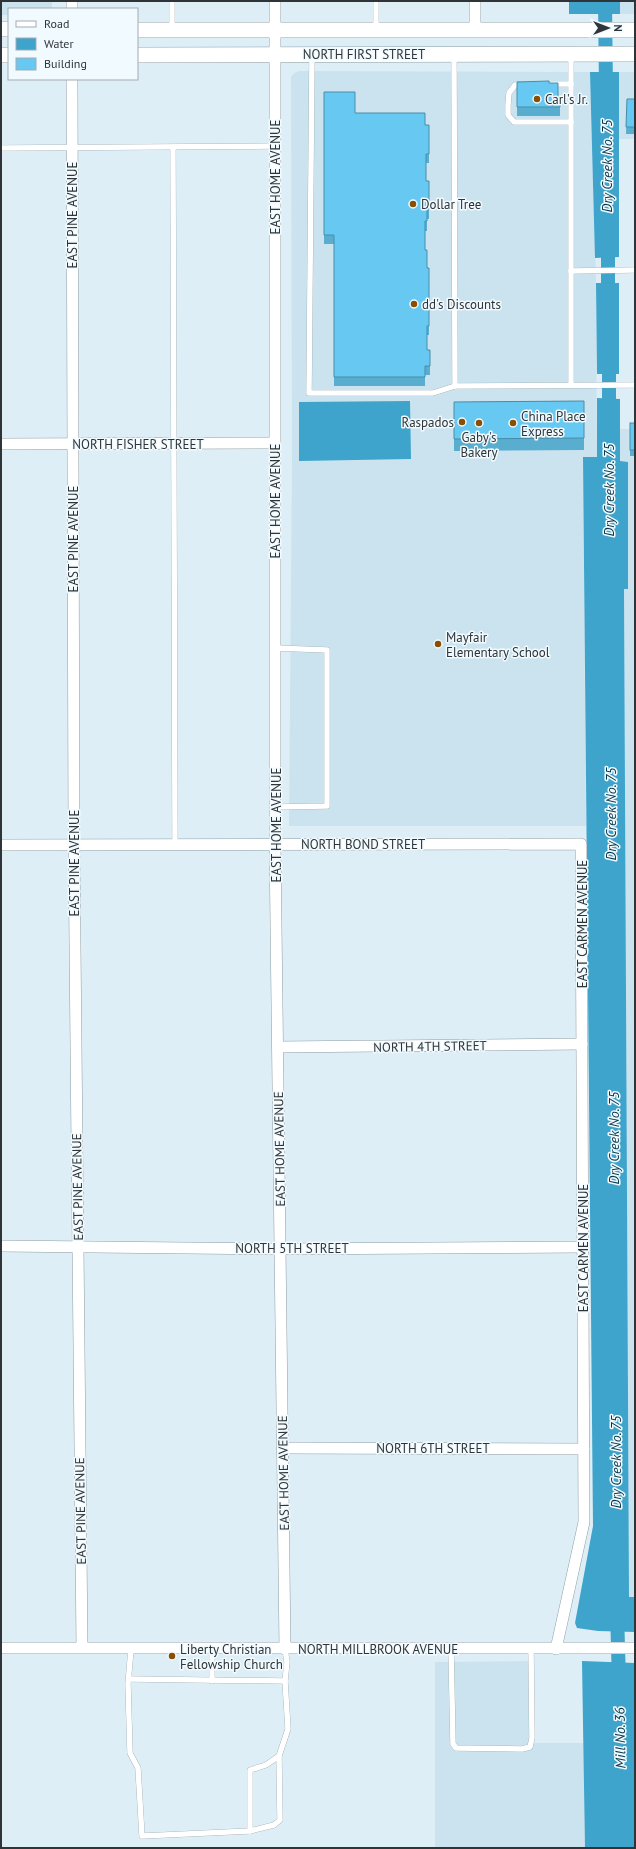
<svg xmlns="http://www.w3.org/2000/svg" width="636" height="1849" font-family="'PT Sans',sans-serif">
  <rect width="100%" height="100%" fill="#deeef6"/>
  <!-- built -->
  <g fill="#cbe3ef">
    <polygon points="1,1 52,1 52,9 9,9 9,15 1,15"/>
    <rect x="620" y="1" width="15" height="13"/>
    <polygon points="299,71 590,72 596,283 597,457 583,458 586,826 289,826 292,462 291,77 294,73"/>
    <rect x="619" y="72" width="16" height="67"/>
    <polygon points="620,429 635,429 635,1597 629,1598 624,589 628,588 628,462 620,462"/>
    <polygon points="529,1661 529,1743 584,1743 585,1847 435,1847 435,1662"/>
  </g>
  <!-- water -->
  <g fill="#3ea4cb">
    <rect x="569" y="1" width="51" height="13"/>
    <polygon points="590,72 619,72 619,257 595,258"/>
    <polygon points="596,283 619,283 619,374 597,374"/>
    <polygon points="597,398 620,399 620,461 628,462 628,589 624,589 629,1597 635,1597 635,1632 598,1631 577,1628 575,1623 593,1526 583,457 597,457"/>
    <polygon points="410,401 411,459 299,461 299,402"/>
    <polygon points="582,1661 635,1663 635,1848 585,1848"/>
  </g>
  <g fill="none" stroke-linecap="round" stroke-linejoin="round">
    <!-- canal -->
    <g stroke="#3ea4cb" stroke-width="14">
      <polyline points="605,1 606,90"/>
      <polyline points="608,239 608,302"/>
      <polyline points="609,357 609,418"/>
      <polyline points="617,1612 619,1682"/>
    </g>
    <!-- service casing -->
    <g stroke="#8e9da4" stroke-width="6">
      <g id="service">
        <polyline points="376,1 376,30"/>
        <polyline points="172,29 172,1"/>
        <polyline points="571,54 571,385"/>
        <polyline points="454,55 455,386 635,385"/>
        <polyline points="312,56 309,393 433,393 455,386"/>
        <polyline points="524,84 515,85 509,93 508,105 508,115 514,122 571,122"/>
        <polyline points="551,84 571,84"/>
        <polyline points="173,147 175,844"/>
        <polyline points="1,148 275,146"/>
        <polyline points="571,271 635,270"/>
        <polyline points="275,648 327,650 327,806 275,807"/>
        <polyline points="131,1649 128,1684 130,1753 138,1768 142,1836 250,1831 274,1825 280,1820 279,1756 288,1729 285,1681 287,1662 285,1649"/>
        <polyline points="212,1649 212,1681"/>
        <polyline points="451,1649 453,1744 456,1748 522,1749 530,1747 532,1738 531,1649"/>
        <polyline points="129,1679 285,1681"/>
        <polyline points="250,1831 250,1770 266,1765 279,1756"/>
      </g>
    </g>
    <!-- minor casing -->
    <g stroke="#8e9da4" stroke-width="12">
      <g id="minor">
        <polyline points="275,1 275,844 285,1649"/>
        <polyline points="72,9 72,1"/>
        <polyline points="475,30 475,1"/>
        <polyline points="72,79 74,845 82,1647"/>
        <polyline points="1,444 275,443"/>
        <polyline points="1,845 581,844 584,1522 556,1649"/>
        <polyline points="278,1047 582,1044"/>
        <polyline points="1,1246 280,1249 583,1247"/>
        <polyline points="283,1448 584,1449"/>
        <polyline points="1,1648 635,1648"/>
      </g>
    </g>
    <!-- secondary casing -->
    <g stroke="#8e9da4" stroke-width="16">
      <g id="secondary">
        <polyline points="1,29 9,29"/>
        <polyline points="137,30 635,30"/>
        <polyline points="1,55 9,55"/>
        <polyline points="137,55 635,54"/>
      </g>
    </g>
    <!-- service -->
    <use href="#service" stroke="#fff" stroke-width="5.5"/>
    <!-- minor -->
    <use href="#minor" stroke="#fff" stroke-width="11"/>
    <!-- secondary -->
    <use href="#secondary" stroke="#fff" stroke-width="15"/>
  </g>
  <!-- wall -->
  <g fill="#59adcf">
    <polygon points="517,82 549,83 558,97 560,97 560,116 517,116"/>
    <polygon points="324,92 355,113 425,125 429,125 429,163 426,163 426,181 429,181 429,219 427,219 427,231 425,231 425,250 427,268 429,268 429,335 427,335 427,350 430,350 430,375 425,375 425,386 334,386 334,244 324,244"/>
    <polygon points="627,99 635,99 635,134 626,134"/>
    <polygon points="584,401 584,450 454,451 454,402"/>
    <rect x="630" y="423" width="5" height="33"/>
  </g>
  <!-- building -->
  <g fill="#67c9f1" stroke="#488da9">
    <polygon points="549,81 549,83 558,83 558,97 560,97 560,107 517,107 517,82"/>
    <polygon points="324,92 355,92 355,113 425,113 425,125 429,125 429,154 426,154 426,181 429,181 429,209 427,209 427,221 425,221 425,250 427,250 427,268 429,268 429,326 427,326 427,350 430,350 430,366 425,366 425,377 334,377 334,235 324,235"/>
    <polygon points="627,99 635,99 635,127 626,127"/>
    <polygon points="584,401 584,438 454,439 454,402"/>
    <rect x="630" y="423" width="5" height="27"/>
  </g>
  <!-- markers -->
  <g fill="#874e04" stroke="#f1faff" stroke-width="1.5">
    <circle cx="537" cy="99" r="4"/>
    <circle cx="413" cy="204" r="4"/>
    <circle cx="414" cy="304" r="4"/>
    <circle cx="462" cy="422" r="4"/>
    <circle cx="479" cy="423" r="4"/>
    <circle cx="513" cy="423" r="4"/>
    <circle cx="438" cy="644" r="4"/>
    <circle cx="172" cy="1656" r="4"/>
  </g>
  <g text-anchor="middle" stroke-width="3" stroke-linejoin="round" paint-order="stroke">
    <!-- street labels -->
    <g font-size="13" fill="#2e3437" stroke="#f1faff">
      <text x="364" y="59">NORTH FIRST STREET</text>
      <text transform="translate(275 177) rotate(-90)" y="5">EAST HOME AVENUE</text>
      <text transform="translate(72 215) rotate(-90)" y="5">EAST PINE AVENUE</text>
      <text x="138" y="449">NORTH FISHER STREET</text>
      <text transform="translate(275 501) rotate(-90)" y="5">EAST HOME AVENUE</text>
      <text transform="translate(73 539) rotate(-90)" y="5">EAST PINE AVENUE</text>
      <text transform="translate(276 825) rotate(-90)" y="5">EAST HOME AVENUE</text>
      <text x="363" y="849">NORTH BOND STREET</text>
      <text transform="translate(74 863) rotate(-90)" y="5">EAST PINE AVENUE</text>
      <text transform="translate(582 924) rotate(-90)" y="5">EAST CARMEN AVENUE</text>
      <text transform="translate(430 1046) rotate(-1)" y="5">NORTH 4TH STREET</text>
      <text transform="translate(279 1149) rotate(-91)" y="5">EAST HOME AVENUE</text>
      <text transform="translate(77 1187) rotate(-91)" y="5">EAST PINE AVENUE</text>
      <text x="292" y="1253">NORTH 5TH STREET</text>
      <text transform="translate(583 1248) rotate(-90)" y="5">EAST CARMEN AVENUE</text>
      <text x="433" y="1453">NORTH 6TH STREET</text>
      <text transform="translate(283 1473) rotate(-91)" y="5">EAST HOME AVENUE</text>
      <text transform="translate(80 1511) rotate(-91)" y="5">EAST PINE AVENUE</text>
      <text x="378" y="1654">NORTH MILLBROOK AVENUE</text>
    </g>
    <!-- poi labels -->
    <g font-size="13" fill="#2e3437" stroke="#f1faff" text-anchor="start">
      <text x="545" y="104">Carl's Jr.</text>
      <text x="421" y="209">Dollar Tree</text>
      <text x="422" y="309">dd's Discounts</text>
      <text x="521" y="421">China Place<tspan x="521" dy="15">Express</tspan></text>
      <text x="454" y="427" text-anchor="end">Raspados</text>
      <text x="479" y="442" text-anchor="middle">Gaby's<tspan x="479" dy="15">Bakery</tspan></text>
      <text x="446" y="642">Mayfair<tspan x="446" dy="15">Elementary School</tspan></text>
      <text x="180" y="1654">Liberty Christian<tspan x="180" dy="15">Fellowship Church</tspan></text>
    </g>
    <!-- water labels -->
    <g font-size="14" font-style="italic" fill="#073646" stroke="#f1faff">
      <text transform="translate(607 166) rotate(-90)" y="5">Dry Creek No. 75</text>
      <text transform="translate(609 490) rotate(-90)" y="5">Dry Creek No. 75</text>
      <text transform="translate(611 814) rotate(-90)" y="5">Dry Creek No. 75</text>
      <text transform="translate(614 1138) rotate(-90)" y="5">Dry Creek No. 75</text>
      <text transform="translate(616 1462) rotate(-90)" y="5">Dry Creek No. 75</text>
      <text transform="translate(620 1738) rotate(-91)" y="5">Mill No. 36</text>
    </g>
  </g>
  <!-- border -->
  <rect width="636" height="1849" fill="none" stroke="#2e3437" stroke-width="4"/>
  <!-- legend -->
  <rect x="8" y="8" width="130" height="72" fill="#f1faff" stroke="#a3abaf"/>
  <rect x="16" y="21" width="20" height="6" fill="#ffffff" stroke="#a3abaf"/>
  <text x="44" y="28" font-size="12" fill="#2e3437">Road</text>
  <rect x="16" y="38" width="20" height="12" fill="#3ea4cb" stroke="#a3abaf"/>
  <text x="44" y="48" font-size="12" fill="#2e3437">Water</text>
  <rect x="16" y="58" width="20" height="12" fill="#67c9f1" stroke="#a3abaf"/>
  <text x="44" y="68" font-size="12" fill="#2e3437">Building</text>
  <!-- north arrow -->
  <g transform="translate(608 28) rotate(90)" stroke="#f1faff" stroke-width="3" paint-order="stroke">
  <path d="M0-3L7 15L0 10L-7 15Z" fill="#2e3437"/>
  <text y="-6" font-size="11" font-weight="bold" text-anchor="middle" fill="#2e3437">N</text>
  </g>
</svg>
